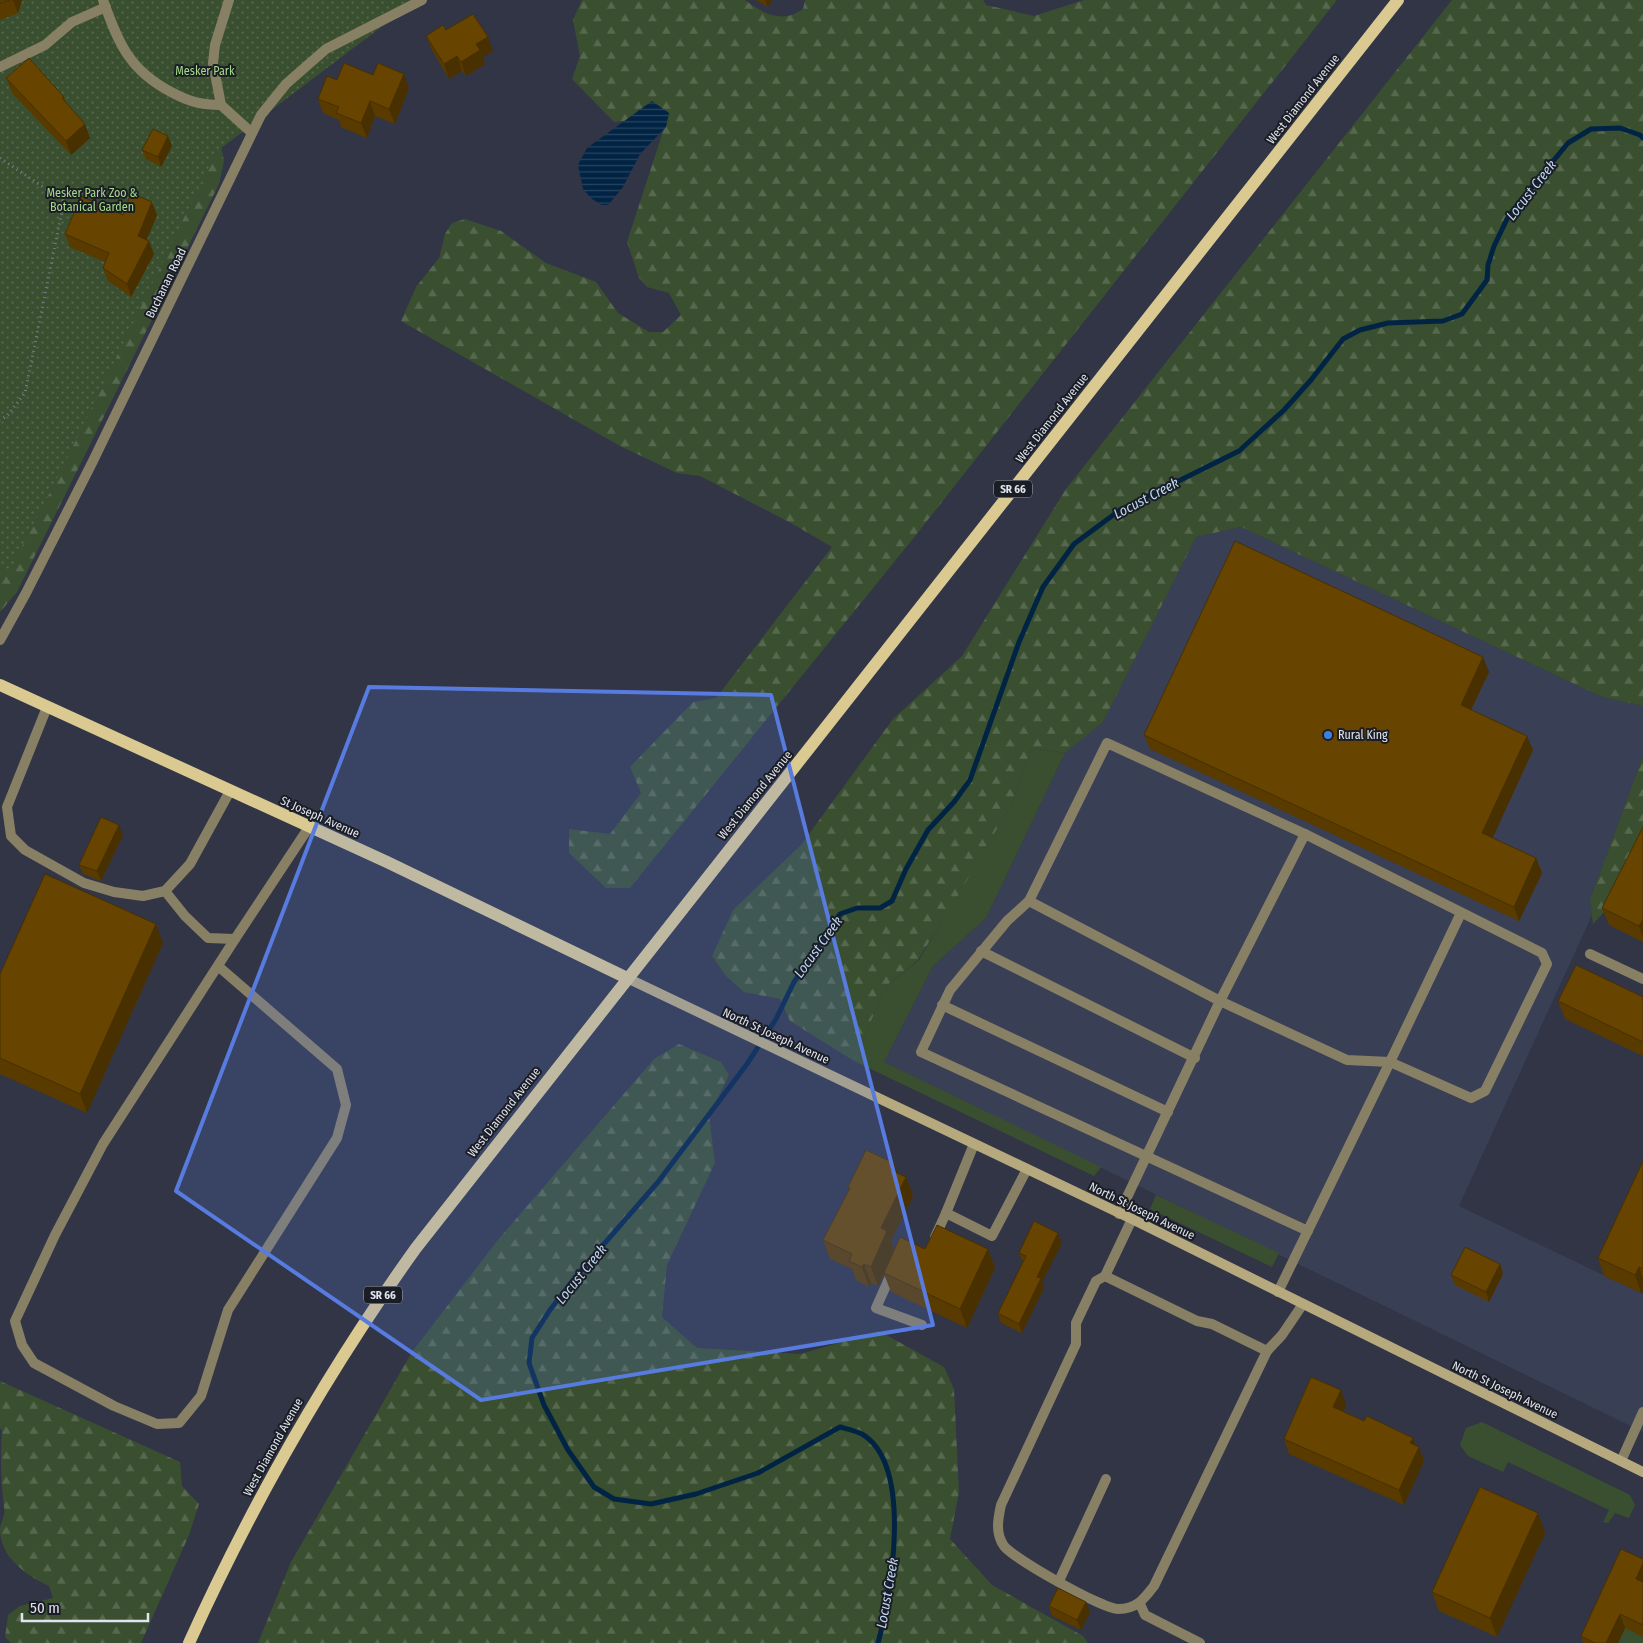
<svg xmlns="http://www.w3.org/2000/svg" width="1643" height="1643" font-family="'Fira Sans Condensed',sans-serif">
  <defs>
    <pattern id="forest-firs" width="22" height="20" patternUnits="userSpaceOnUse" patternTransform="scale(1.25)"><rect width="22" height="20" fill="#3a4f30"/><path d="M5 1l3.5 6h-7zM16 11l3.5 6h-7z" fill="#56684e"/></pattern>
    <pattern id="park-dots" width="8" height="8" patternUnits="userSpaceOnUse" patternTransform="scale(1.25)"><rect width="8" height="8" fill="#3a4f30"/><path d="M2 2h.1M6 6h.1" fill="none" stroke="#56684e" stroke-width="1.8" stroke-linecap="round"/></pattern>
    <pattern id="water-rules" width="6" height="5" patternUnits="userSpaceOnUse" patternTransform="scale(1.25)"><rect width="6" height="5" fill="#022444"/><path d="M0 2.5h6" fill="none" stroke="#27445f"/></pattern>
  </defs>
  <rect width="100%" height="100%" fill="#313545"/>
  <!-- built -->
  <polygon fill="#393f55" points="1241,527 1602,697 1643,706 1643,756 1590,900 1592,915 1459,1206 1643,1294 1643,1432 884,1062 933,966 986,918 1065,753 1103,722 1196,537"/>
  <!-- green -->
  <g fill="#3a4f30">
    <polygon points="1032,748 1065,753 986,918 933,966 884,1062 1101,1167 1094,1176 854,1061 886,986 919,960 1012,803"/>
    <polygon points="1156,1195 1279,1253 1272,1267 1150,1209"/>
    <polygon points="1482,1422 1630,1495 1635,1505 1629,1518 1615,1513 1608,1523 1603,1522 1609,1510 1508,1462 1503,1472 1468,1456 1460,1445 1466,1428"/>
    <polygon points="1643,1589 1643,1643 1618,1643"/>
  </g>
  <!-- forest -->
  <g fill="url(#forest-firs)">
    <path d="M582 0H745C764 14 782 24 803 9L805 0H983L986 5 1034 16 1084 0H1337L912 540 630 888H606L569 853V829L610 834 641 793 630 767 693 702 716 698 832 547 791 523 700 476 677 473 620 446 401 321 416 287 439 258 445 234 452 223 465 219 501 231 546 263 596 282 618 313 649 332H663L681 315 669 293 647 287 639 278 627 242 669 113 640 109 626 121 614 122 572 79 580 56 573 20Z"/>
    <polygon points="1452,0 1643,0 1643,706 1602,697 1241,527 1196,537 1103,722 1065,753 1032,748 1012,803 959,894 918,960 886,986 854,1061 790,1021 780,999 744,992 726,976 712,956 733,910 801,845 893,719 962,656 1066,489"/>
    <polygon points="0,76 219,137 224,161 219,184 17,592 0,612"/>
    <polygon points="1643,756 1643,844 1617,898 1593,924 1590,900"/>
    <polygon points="679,1044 721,1062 729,1075 709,1116 715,1163 667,1265 662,1317 697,1348 801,1354 879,1331 944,1367 954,1389 959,1492 950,1539 992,1585 1083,1636 1088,1643 258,1643 291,1562 412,1352 497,1241 654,1059"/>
    <path d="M0 1381 180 1462 182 1486 199 1504 189 1535 141 1643H11L5 1637 8 1615 20 1606 53 1598 49 1586C27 1576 0 1557 0 1529 1 1521 6 1515 4 1507 1 1482 0 1455 2 1431L0 1428Z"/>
  </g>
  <!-- park -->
  <polygon fill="url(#park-dots)" points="0,0 417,0 216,152 64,465 11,568 0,570"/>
  <!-- water -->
  <polygon fill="url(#water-rules)" points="652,101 669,113 666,127 640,154 623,187 608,205 602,205 592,199 583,189 578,165 587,148"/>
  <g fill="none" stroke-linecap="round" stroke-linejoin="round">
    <!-- stream -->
    <path stroke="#022444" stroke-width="5" d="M878 1643C891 1595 914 1465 862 1434 856 1431 847 1429 840 1427L758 1473 696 1494 651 1504 614 1499 594 1487 568 1450 544 1405 529 1363 532 1338 550 1310 577 1275 658 1182 747 1064 776 1019 794 982 840 914 857 908H880L892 901 906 869 928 830 954 802 970 780 1019 642 1043 587 1074 544 1120 510 1239 451 1284 410 1311 380 1343 339 1360 330 1388 323 1443 321 1462 314 1487 280 1488 265 1494 246 1509 215 1568 143 1591 129 1620 128 1640 135 1643 138"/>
    <!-- path -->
    <polyline stroke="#797d8b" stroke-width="3" stroke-dasharray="1 4" stroke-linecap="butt" points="0,158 64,201 25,393 7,416 0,420"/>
    <!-- lane -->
    <g stroke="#888065" stroke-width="10">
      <polyline points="0,67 45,45 72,22 106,7"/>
      <polyline points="47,707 7,807 11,836 25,850 84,883 114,892 143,896 165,891 190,864 230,791"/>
      <polyline points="165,891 185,916 208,938 235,939 309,827"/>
      <polyline points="1029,901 1007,921 950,990 921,1052 1308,1231"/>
      <polyline points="981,951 1195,1058"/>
      <polyline points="218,966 337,1069 346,1105 337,1138 228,1310 201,1396 179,1423 157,1424 114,1406 34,1363 22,1345 15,1321 55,1235 103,1144 235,939"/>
      <polyline points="942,1005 1168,1112"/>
      <polyline points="974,1144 946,1213 992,1236 1027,1169"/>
      <polyline points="1119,1214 1220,1001 1305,834"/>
      <polyline points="1132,1219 1105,1276 1197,1321 1212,1324 1267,1351 1282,1335 1303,1304"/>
      <polyline points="935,1237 946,1213"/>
      <polyline points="892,1272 876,1308 922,1325"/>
      <path d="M1105 1276 1096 1281 1076 1323V1344L1001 1505C998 1519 995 1533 1004 1546 1013 1558 1102 1609 1118 1609 1137 1609 1144 1599 1154 1586L1267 1351"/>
      <polyline points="1278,1292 1390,1062 1347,1060 1220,1001 1029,901 1107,743 1305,834 1542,953 1547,964 1485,1091 1471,1098 1390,1062 1461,913"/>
      <polyline points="1059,1581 1106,1479"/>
    </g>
    <!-- street -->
    <g stroke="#888065" stroke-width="10">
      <path d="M103 0C119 45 130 71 173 93 190 102 202 105 221 105"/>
      <polyline points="229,0 215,45 213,63 221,105 252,133"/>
      <polyline points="0,640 26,593 92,463 261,115 286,84 326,49 422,0"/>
      <polyline points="1590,954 1643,979"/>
      <polyline points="1621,1461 1643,1412"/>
      <polyline points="1140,1604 1145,1615 1200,1643"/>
    </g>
    <!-- secondary -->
    <polyline stroke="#b6a97e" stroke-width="10" points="627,978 1132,1219 1643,1472"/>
    <!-- primary -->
    <g stroke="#dac991" stroke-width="12">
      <polyline points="0,685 387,862 627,978"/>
      <path d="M189 1643C252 1504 327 1372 416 1248L1398 0"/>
    </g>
  </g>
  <!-- wall -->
  <g fill="#593b00">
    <polygon points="0,0 22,0 18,13 0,20"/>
    <polygon points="756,0 772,0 768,7"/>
    <polygon points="446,30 493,51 483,57 485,64 466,76 462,71 449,79 432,50 426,36"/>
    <polygon points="373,75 409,88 395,124 375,116 367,138 341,127 339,120 323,113 318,99 337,80"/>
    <polygon points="6,78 64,97 66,103 90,138 71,155 12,93"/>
    <polygon points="172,146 161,167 146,159 142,150"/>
    <polygon points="123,215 157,215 146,240 154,254 131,297 108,281 103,268 105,262 70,247 65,234"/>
    <polygon points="1489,672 1471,710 1533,750 1492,838 1536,858 1542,873 1519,921 1150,749 1144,735"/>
    <polygon points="1643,827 1643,942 1609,925 1602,908"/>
    <polygon points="123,835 101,881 83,874 79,865"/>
    <polygon points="163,943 87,1113 0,1074 0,974"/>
    <polygon points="1643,997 1643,1056 1565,1019 1558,1001"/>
    <polygon points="1643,1161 1643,1289 1641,1293 1604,1276 1598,1258"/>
    <polygon points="894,1163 898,1173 906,1177 913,1196 891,1241 894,1249 988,1249 995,1268 967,1328 891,1292 884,1274 878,1286 871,1283 869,1287 856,1280 852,1269 830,1259 823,1240 849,1190 848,1187"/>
    <polygon points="1062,1243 1042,1282 1044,1288 1022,1333 1001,1323 998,1313 1023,1262 1019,1253"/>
    <polygon points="1500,1264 1503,1274 1489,1302 1455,1285 1451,1275"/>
    <polygon points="1346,1405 1343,1411 1364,1421 1413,1438 1415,1445 1419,1447 1424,1461 1404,1505 1289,1454 1284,1439"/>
    <polygon points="1538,1513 1545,1533 1497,1637 1439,1611 1432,1592"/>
    <polygon points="1643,1559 1643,1637 1625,1628 1618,1643 1583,1643 1581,1636"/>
    <polygon points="1049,1606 1090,1612 1081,1630 1052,1616"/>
  </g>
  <!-- shaded-wall -->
  <g fill="#483000">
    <polygon points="13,0 22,0 18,13"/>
    <polygon points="765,0 772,0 768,7"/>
    <polygon points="488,37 493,51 483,57 485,64 466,76 461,62 476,44"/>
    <polygon points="457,56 462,71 449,79 444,64"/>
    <polygon points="404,74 409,88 395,124 389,109"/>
    <polygon points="370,101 375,116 367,138 361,123"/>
    <polygon points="85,124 90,138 71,155 66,141"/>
    <polygon points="168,136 172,146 161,167 158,157"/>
    <polygon points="152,202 157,215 143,249 138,236"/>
    <polygon points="149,241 154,254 131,297 127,284"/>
    <polygon points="1483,657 1489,672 1466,720 1461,705"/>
    <polygon points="1527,736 1533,750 1488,848 1482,833"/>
    <polygon points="119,825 123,835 101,881 97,871"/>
    <polygon points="1536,858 1542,873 1519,921 1514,907"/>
    <polygon points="1643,919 1643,937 1639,926"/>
    <polygon points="156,924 163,943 87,1113 80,1094"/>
    <polygon points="894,1163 901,1182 891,1170"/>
    <polygon points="906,1177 913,1196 891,1241 894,1250 878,1286 871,1267 881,1228"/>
    <polygon points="1058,1233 1062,1243 1042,1282 1044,1288 1022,1333 1019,1324 1037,1277"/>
    <polygon points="988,1249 995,1268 967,1328 960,1309"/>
    <polygon points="864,1264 871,1283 869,1287 862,1267"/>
    <polygon points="1500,1264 1503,1274 1489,1302 1486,1292"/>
    <polygon points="1639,1267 1643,1280 1643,1289 1641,1293 1635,1275"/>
    <polygon points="1341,1390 1346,1405 1339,1421 1333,1407"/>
    <polygon points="1413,1438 1417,1451 1419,1447 1424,1461 1404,1505 1399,1490 1410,1443"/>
    <polygon points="1538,1513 1545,1533 1497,1637 1490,1618"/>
    <polygon points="1643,1563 1643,1589 1636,1579"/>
    <polygon points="1086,1602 1090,1612 1081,1630 1077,1620"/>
    <polygon points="1620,1614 1625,1628 1618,1643 1606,1643"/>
  </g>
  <!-- building -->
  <g fill="#674500" stroke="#483000">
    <polygon points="0,0 10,0 0,3"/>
    <polygon points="473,14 488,37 476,44 480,50 461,62 457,56 444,64 426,36 443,25 446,30"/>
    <polygon points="29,58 64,97 62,98 85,124 66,141 6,78"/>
    <polygon points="344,63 373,75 378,63 404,74 389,109 370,101 361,123 336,113 339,107 318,99 327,76 337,80"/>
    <polygon points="153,129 168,136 158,157 142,150"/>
    <polygon points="131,193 152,202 138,236 149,241 127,284 103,268 109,253 65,234 81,196 123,215"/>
    <polygon points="1235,541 1483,657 1461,705 1527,736 1482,833 1536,858 1514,907 1144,735"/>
    <polygon points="101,817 119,825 97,871 79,865"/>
    <polygon points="1643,827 1643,919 1639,926 1602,908"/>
    <polygon points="45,874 156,924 80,1094 0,1058 0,974"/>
    <polygon points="1576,965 1643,997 1643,1042 1558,1001"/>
    <polygon points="866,1150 894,1163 891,1170 906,1177 881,1228 887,1231 871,1267 864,1264 862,1267 849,1261 852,1254 823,1240 850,1188 848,1187"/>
    <polygon points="1643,1161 1643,1269 1639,1267 1635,1275 1598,1258"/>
    <polygon points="1034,1221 1058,1233 1037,1277 1041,1278 1019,1324 998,1313 1026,1256 1019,1253"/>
    <polygon points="937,1225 988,1249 960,1309 884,1273 900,1237 925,1249"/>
    <polygon points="1465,1247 1500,1264 1486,1292 1451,1275"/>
    <polygon points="1311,1377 1341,1390 1333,1407 1364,1421 1367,1416 1413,1438 1410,1443 1419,1447 1399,1490 1284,1439"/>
    <polygon points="1480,1487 1538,1513 1490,1618 1432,1592"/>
    <polygon points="1621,1549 1643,1559 1643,1563 1636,1579 1643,1582 1643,1625 1620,1614 1606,1643 1595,1643 1581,1636"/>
    <polygon points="1058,1588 1086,1602 1077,1620 1049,1606"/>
  </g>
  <!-- marked area -->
  <path fill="#587bdf" fill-opacity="0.2" stroke="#587bdf" stroke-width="4" stroke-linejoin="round" d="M369 687 771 695 933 1325 481 1400 176 1191Z"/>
  <!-- markers -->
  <circle fill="#3f7fe0" stroke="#1b1d25" stroke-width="2" cx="1328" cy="735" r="5"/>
  <g text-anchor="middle" stroke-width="4" stroke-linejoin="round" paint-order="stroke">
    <!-- shield labels -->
    <g fill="#1b1d25" stroke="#a5a8b2" stroke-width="1">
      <rect x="994" y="480.5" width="38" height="17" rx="4"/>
      <rect x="364" y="1286.5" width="38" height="17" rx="4"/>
    </g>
    <g font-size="11" font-weight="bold" fill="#e0e4ee">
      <text x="1013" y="493">SR 66</text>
      <text x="383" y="1299">SR 66</text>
    </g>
    <!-- park labels -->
    <g font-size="12" fill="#a5da8b" stroke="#1b1d25">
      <text x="205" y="75">Mesker Park</text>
      <text x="92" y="197">Mesker Park Zoo &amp;<tspan x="92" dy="14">Botanical Garden</tspan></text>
    </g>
    <!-- street labels -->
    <g font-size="12" fill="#e0e4ee" stroke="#1b1d25">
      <text transform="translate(1303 99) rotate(-52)" y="4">West Diamond Avenue</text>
      <text transform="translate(166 283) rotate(-64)" y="4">Buchanan Road</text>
      <text transform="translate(1052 418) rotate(-52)" y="4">West Diamond Avenue</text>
      <text transform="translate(755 795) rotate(-51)" y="4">West Diamond Avenue</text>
      <text transform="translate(320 817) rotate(24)" y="4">St Joseph Avenue</text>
      <text transform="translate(776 1036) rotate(25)" y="4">North St Joseph Avenue</text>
      <text transform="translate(504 1112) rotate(-52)" y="4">West Diamond Avenue</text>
      <text transform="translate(1142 1211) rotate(26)" y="4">North St Joseph Avenue</text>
      <text transform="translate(1505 1390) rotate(26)" y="4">North St Joseph Avenue</text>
      <text transform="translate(273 1447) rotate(-61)" y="4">West Diamond Avenue</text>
    </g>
    <!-- poi labels -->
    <g font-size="12" fill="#e0e4ee" stroke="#1b1d25" text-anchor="start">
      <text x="1338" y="739">Rural King</text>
    </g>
    <!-- water labels -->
    <g font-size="14" font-style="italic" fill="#bed8f4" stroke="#1b1d25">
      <text transform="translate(1531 190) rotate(-52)" y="5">Locust Creek</text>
      <text transform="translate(1146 498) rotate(-28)" y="5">Locust Creek</text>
      <text transform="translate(818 947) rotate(-54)" y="5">Locust Creek</text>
      <text transform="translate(581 1274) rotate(-51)" y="5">Locust Creek</text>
      <text transform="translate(887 1593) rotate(-80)" y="5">Locust Creek</text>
    </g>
  </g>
  <!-- scale -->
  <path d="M22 1613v8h126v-8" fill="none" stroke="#e0e4ee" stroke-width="2.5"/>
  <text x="30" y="1613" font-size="15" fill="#e0e4ee" stroke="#1b1d25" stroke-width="4" paint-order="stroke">50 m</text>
</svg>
